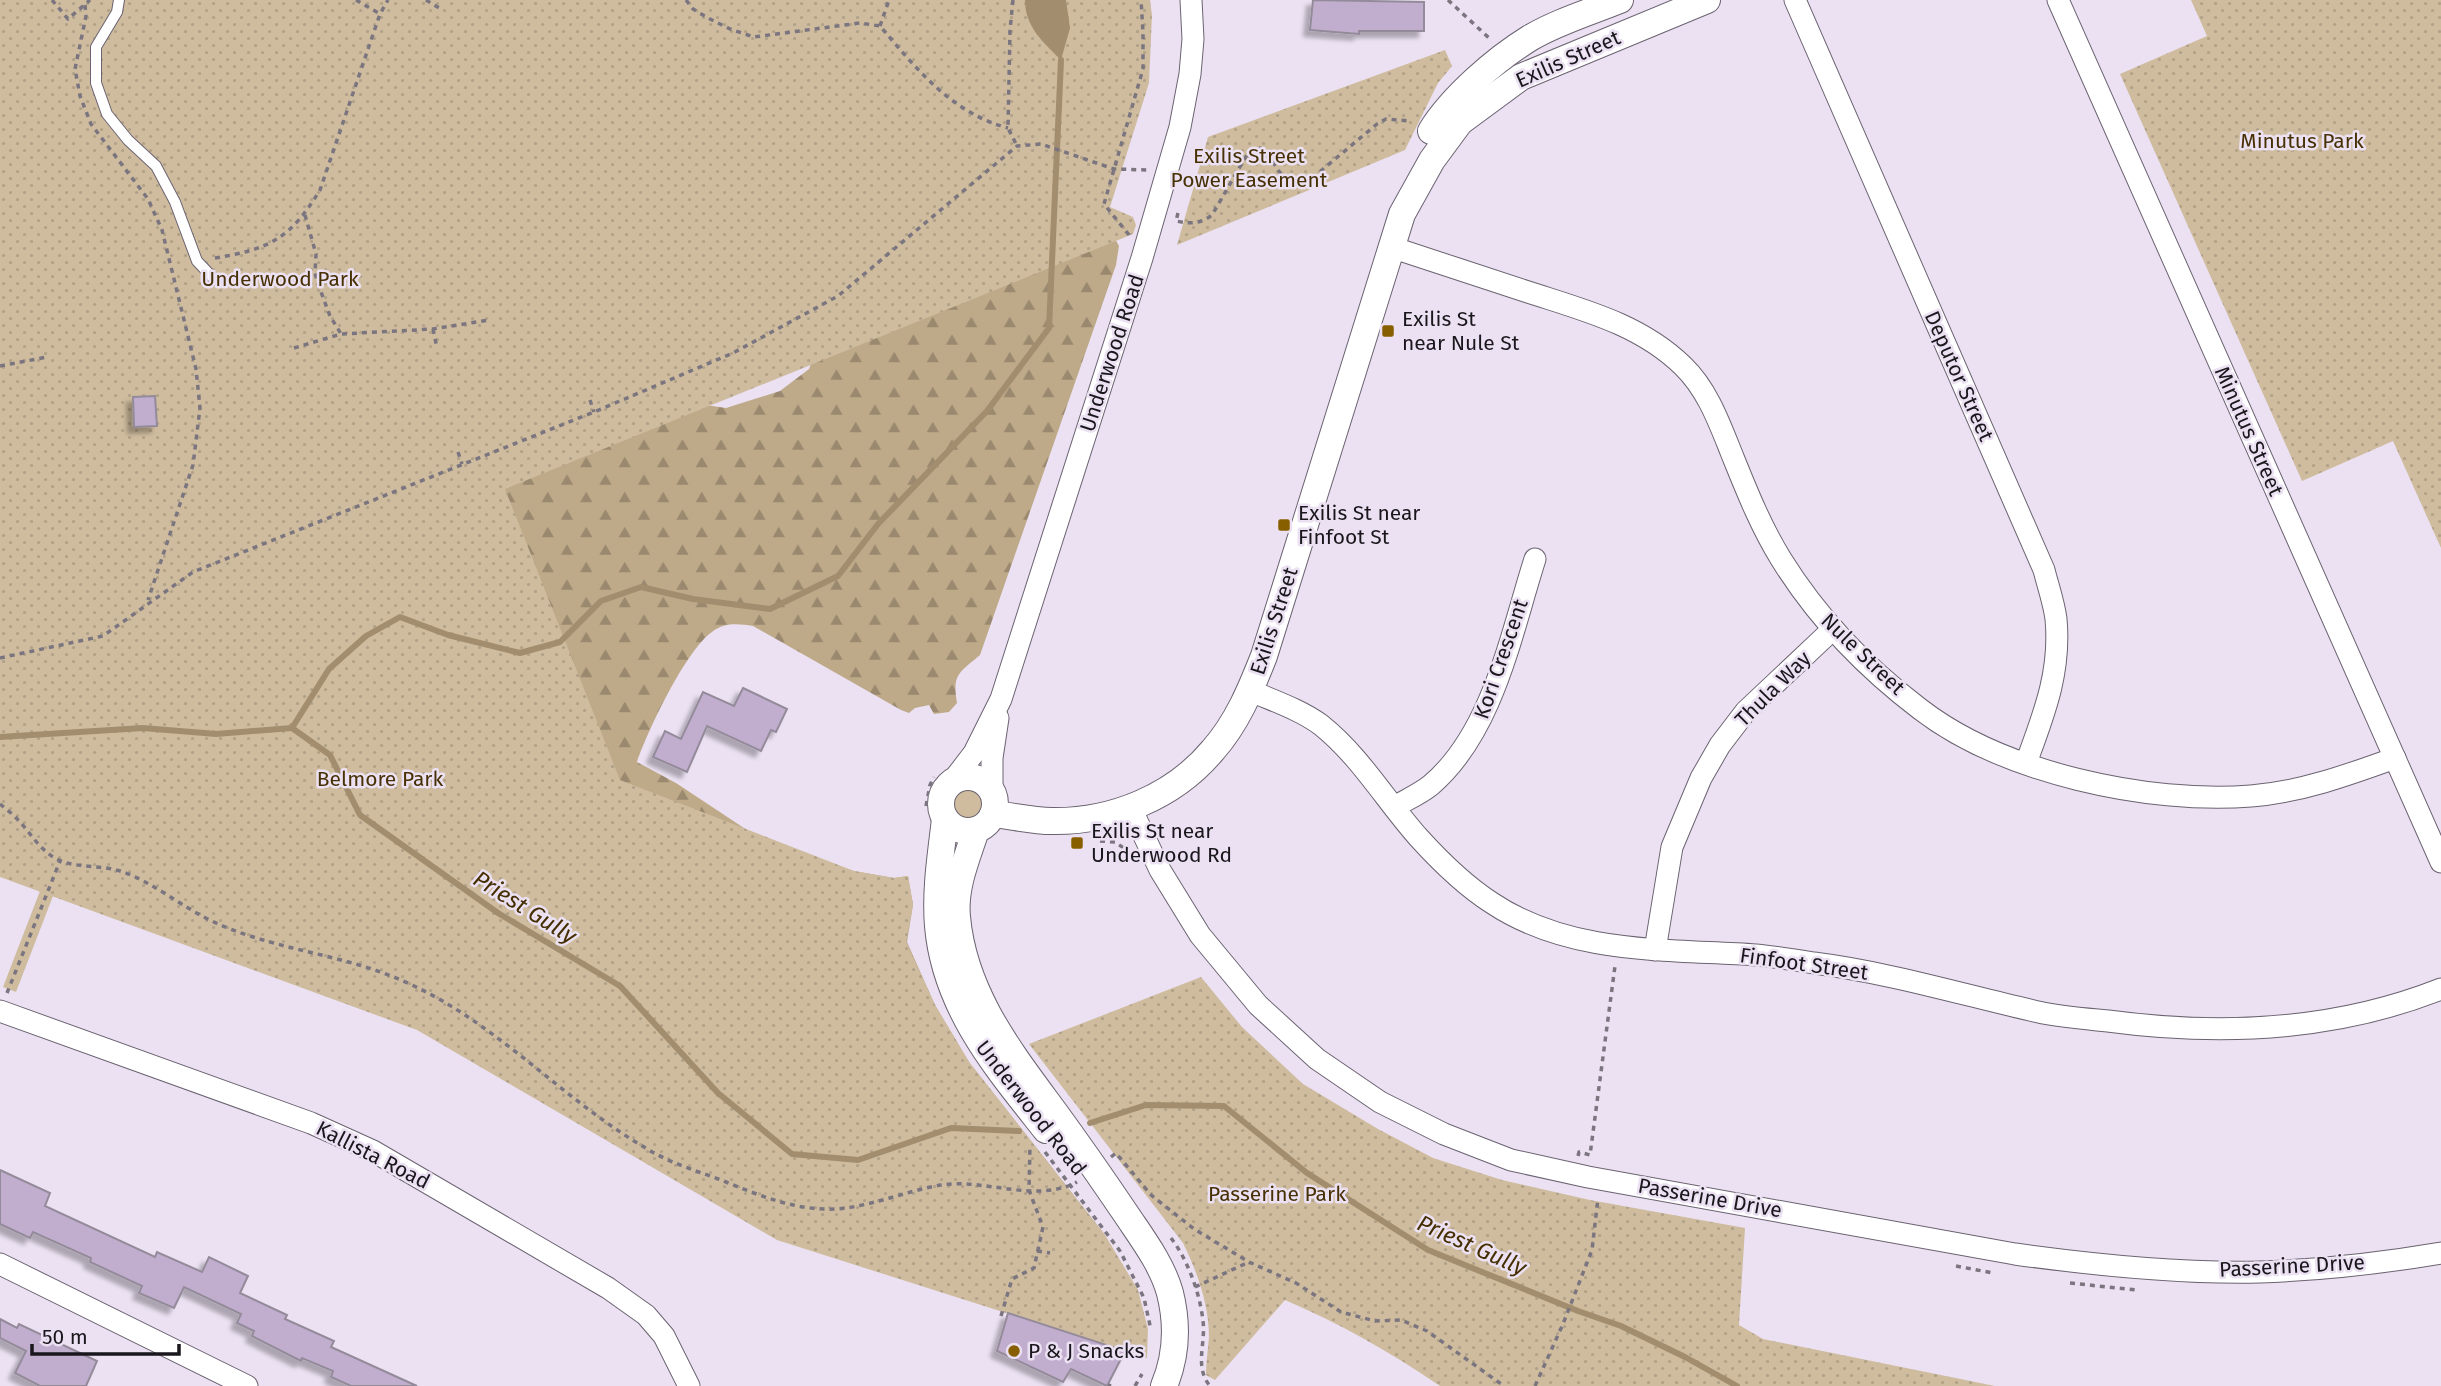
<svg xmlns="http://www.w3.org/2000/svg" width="2441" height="1386" font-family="'Fira Sans',sans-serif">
  <defs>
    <pattern id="forest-firs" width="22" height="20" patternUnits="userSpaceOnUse" patternTransform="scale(1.75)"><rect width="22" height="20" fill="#beaa89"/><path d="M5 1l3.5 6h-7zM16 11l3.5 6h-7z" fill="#9a896f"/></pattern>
    <pattern id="park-dots" width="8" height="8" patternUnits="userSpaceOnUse" patternTransform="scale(1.75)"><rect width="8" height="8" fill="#cfbc9e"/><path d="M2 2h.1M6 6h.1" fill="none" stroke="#b1a188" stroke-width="1.8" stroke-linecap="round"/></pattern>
    <filter id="shadow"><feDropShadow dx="-6" dy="6" stdDeviation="2" flood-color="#0004"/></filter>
  </defs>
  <rect width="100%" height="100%" fill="#ebe1f2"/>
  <!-- green -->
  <g fill="#cfbc9e">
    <circle cx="968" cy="804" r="14"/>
    <polygon points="40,891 53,896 16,992 3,987"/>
  </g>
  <!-- forest -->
  <path fill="url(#forest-firs)" d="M1104 219 1119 246 1116 265 980 655C959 673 952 674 957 703L949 712 934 714 929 705 915 708 909 713 901 710 753 626C739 624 725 622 712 632 686 650 648 730 637 762L676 783 765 842 854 871 894 878 908 876 913 905 907 942 935 1005 969 1062 1105 1235 1062 1229 0 666 679 401 726 408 780 391 809 369 823 333Z"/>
  <!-- park -->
  <g fill="url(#park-dots)">
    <polygon points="0,0 1150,0 1152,15 1149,83 1110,207 1133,217 1136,225 1133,234 505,489 620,780 854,871 894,878 908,876 913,905 906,942 935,1005 969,1062 1105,1235 1138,1290 1148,1329 1147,1358 777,1240 417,1030 0,877"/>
    <polygon points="2191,0 2441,0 2441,548 2393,441 2302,481 2120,74 2207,36"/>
    <polygon points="1445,50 1452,66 1438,83 1405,150 1177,245 1208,137"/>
    <path d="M1201 977 1242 1027 1303 1084 1378 1129 1433 1158 1502 1180 1590 1200 1745 1228 1739 1325 1763 1339 1995 1386H1440C1390 1352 1341 1324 1285 1300L1215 1380 1206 1375C1206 1362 1208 1350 1209 1337 1209 1304 1197 1272 1183 1243L1029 1044Z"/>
  </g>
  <!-- water -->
  <path fill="#a28e6e" d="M1025 0H1066L1070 28 1061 60C1043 42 1025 27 1025 0Z"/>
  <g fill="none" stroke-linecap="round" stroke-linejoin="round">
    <!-- stream -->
    <g stroke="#a28e6e" stroke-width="6">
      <polyline points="292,728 329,669 366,636 400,617 448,635 520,653 560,642 601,601 641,587 693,599 770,609 838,576 878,524 987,411 1049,328 1061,60"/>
      <polyline points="0,737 143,728 216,734 292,728 330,755 360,815 498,913 620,986 718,1093 792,1154 858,1160 951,1128 1019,1131"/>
      <polyline points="1090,1123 1146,1105 1224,1106 1307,1173 1428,1250 1578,1311 1621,1326 1685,1357 1737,1386"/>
    </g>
  </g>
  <!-- building -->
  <g fill="#c1adce" stroke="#948b9a" stroke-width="2" filter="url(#shadow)">
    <polygon points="1313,0 1424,2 1424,31 1359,31 1359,34 1310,30"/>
    <polygon points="155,396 157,426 134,427 133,397"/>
    <polygon points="743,688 787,709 776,732 771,730 761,751 707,726 687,772 653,757 665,731 681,739 703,692 734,706"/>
    <polygon points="0,1170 50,1193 45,1206 155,1257 157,1252 202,1272 209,1257 248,1276 240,1293 287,1315 285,1319 334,1341 331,1347 417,1386 351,1386 331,1377 333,1371 302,1358 301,1361 252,1336 254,1331 237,1323 241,1314 184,1287 174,1308 139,1293 142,1286 90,1262 91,1258 33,1232 30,1238 0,1224"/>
    <polygon points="1008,1313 1125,1351 1107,1386 1071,1369 1063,1382 997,1351"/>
    <polygon points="0,1319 17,1328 19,1324 97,1361 86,1386 40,1386 15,1373 26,1351 0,1338"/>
  </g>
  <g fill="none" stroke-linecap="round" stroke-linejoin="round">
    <!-- service casing -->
    <g stroke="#6b6371" stroke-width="12">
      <polyline id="service" points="119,0 117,12 96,47 96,83 107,114 128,140 156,166 175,202 197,261 215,280"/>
    </g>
    <!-- minor casing -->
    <g stroke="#6b6371" stroke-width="23">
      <g id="minor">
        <path d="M1795 0 2044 570C2048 586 2054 603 2056 619 2061 672 2044 714 2026 763"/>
        <polyline points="2058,0 2441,862"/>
        <path d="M1391 247C1437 262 1482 277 1528 292 1583 310 1640 324 1683 366 1707 389 1719 422 1731 452 1746 489 1760 525 1781 559 1817 617 1866 668 1920 709 2003 773 2148 804 2251 796 2301 792 2348 775 2395 758"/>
        <path d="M1251 691C1274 701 1301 710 1321 725 1360 756 1386 801 1419 838 1439 860 1467 887 1492 903 1570 955 1667 949 1756 955 1776 957 1795 960 1814 963 1892 973 1967 996 2043 1013 2064 1017 2086 1019 2108 1021 2220 1036 2335 1031 2441 989"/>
        <polyline points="954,779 974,753 1001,699 1142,258 1180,127 1190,74 1193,39 1191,0"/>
        <polyline points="992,790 992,758 998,718"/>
        <path d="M1394 807C1406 800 1420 794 1431 785 1493 732 1511 634 1535 559"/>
        <path d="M1131 808 1160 870 1200 935 1258 1005 1317 1059 1380 1102 1444 1134 1511 1160 1588 1177 2015 1254C2095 1265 2179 1274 2260 1272 2320 1270 2382 1263 2441 1253"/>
        <polyline points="1655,950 1672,847 1701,778 1720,745 1746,711 1833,629"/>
        <polyline points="0,1011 311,1123 373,1151 608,1288 646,1315 664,1336 689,1386"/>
        <polyline points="0,1264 247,1386"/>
      </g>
    </g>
    <!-- tertiary casing -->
    <g stroke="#6b6371" stroke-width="28">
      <g id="tertiary">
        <path d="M1431 131C1452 97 1496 59 1530 38 1557 22 1590 12 1620 0"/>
        <circle cx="968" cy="804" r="27"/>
        <path d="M993 814C1013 816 1032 821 1052 821 1112 822 1174 797 1213 750 1237 723 1251 689 1264 656L1402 214 1432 160 1460 122 1521 77 1707 0"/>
        <path d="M945 819C941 854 935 890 938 926 945 1008 997 1068 1046 1130"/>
        <path d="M976 830C967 858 954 887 957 917 964 995 1012 1054 1056 1114 1080 1147 1103 1180 1126 1214 1142 1238 1162 1264 1170 1293 1178 1325 1177 1355 1164 1386"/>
      </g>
    </g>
    <!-- path -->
    <g stroke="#7b7580" stroke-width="3.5" stroke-dasharray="5 5" stroke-linecap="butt">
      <polyline points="52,0 68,19 90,0"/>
      <polyline points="356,0 380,14"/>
      <polyline points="426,0 439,8"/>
      <path d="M686 0 693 9 708 18 730 29 754 37 860 23 880 26C916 68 951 113 1008 128"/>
      <polyline points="1013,0 1010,30 1008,128 1017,146"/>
      <polyline points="1448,0 1489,38"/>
      <polyline points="85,5 86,16 75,69 80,96 91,124 148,199 162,230 196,369 200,408 193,465 148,600"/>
      <polyline points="880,26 889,0"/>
      <path d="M1178 213 1176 221C1191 224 1200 224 1212 215L1248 153C1275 130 1270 196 1310 180L1377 124 1386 119 1410 121"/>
      <polyline points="305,215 316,254 315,273 318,284 330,316 341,334"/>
      <polyline points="1129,235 1104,204 1143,69 1143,32 1141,0"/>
      <path d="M215 258C270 249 290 239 320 190L380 14 388 0"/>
      <polyline points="433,329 437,348"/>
      <polyline points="294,348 341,334 433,329 489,320"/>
      <polyline points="0,366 47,357"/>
      <polyline points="590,400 594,412"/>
      <polyline points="458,452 462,464"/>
      <polyline points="0,658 103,636 193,572 594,412 733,353 838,296 1017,146 1041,144 1114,169 1147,170"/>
      <path d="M0 804C6 809 13 814 18 820 31 833 42 854 61 861 79 868 101 865 120 871 152 881 183 908 214 922 274 950 343 954 403 981 496 1021 562 1100 649 1150 672 1164 701 1172 726 1182 758 1195 790 1208 824 1209 861 1211 904 1191 941 1185 985 1178 1035 1204 1077 1182"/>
      <polyline points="926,806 930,785 934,777"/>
      <polyline points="1100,841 1115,842 1128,851"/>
      <polyline points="7,993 60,861"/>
      <polyline points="1045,1152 1120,1251 1144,1298 1151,1330"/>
      <polyline points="1578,1156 1579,1152 1590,1155 1615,966"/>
      <polyline points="1111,1157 1116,1153 1151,1195 1194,1229 1249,1262 1296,1283 1341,1312 1375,1321 1401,1320 1427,1331 1504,1386"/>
      <path d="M1171 1238C1188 1260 1200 1294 1203 1321 1206 1343 1194 1367 1210 1386"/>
      <polyline points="1037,1251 1050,1253"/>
      <polyline points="1956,1266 1993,1273"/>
      <polyline points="2070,1283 2136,1290"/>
      <polyline points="1195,1287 1249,1262"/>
      <polyline points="1001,1316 1012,1279 1034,1268 1043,1227 1029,1190 1030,1145"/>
      <polyline points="1108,1385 1111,1386"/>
      <polyline points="1135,1386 1142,1374"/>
      <polyline points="1535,1386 1563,1324 1592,1250 1598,1198"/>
    </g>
    <!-- service -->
    <use href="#service" stroke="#fff" stroke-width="10"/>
    <!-- minor -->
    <use href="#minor" stroke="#fff" stroke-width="21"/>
    <!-- tertiary -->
    <use href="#tertiary" stroke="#fff" stroke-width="26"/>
  </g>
  <!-- markers -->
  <g fill="#885f00" stroke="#ebe1f2" stroke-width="2.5">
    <rect x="1381" y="324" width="14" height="14" rx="3.5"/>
    <rect x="1277" y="518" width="14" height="14" rx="3.5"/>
    <rect x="1070" y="836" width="14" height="14" rx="3.5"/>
    <circle cx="1014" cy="1351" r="7"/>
  </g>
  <g text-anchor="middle" stroke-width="5" stroke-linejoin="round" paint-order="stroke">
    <!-- street labels -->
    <g font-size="21" fill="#19161c" stroke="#ebe1f2">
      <text transform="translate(1568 59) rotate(-24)" y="7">Exilis Street</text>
      <text transform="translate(1112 353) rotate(-72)" y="7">Underwood Road</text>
      <text transform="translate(1959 376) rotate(66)" y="7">Deputor Street</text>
      <text transform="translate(2249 431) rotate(66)" y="7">Minutus Street</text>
      <text transform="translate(1274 621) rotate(-72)" y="7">Exilis Street</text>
      <text transform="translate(1863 654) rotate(44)" y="7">Nule Street</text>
      <text transform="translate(1501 659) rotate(-71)" y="7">Kori Crescent</text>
      <text transform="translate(1773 689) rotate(-45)" y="7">Thula Way</text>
      <text transform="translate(1804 964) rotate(8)" y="7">Finfoot Street</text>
      <text transform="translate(1031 1108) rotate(52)" y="7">Underwood Road</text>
      <text transform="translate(373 1155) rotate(27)" y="7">Kallista Road</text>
      <text transform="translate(1710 1198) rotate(10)" y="7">Passerine Drive</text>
      <text transform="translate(2292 1266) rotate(-3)" y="7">Passerine Drive</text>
    </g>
    <!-- park labels -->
    <g font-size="21" fill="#473104" stroke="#ebe1f2">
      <text x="2302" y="148">Minutus Park</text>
      <text x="1249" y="163">Exilis Street<tspan x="1249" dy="24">Power Easement</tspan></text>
      <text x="280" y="286">Underwood Park</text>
      <text x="380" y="786">Belmore Park</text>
      <text x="1277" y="1201">Passerine Park</text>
    </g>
    <!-- poi labels -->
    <g font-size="21" fill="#19161c" stroke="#ebe1f2" text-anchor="start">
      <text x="1402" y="326">Exilis St<tspan x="1402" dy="24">near Nule St</tspan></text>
      <text x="1298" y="520">Exilis St near<tspan x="1298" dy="24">Finfoot St</tspan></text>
      <text x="1091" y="838">Exilis St near<tspan x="1091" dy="24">Underwood Rd</tspan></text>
      <text x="1028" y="1358">P &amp; J Snacks</text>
    </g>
    <!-- water labels -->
    <g font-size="23" font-style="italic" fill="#452f02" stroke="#ebe1f2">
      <text transform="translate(525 907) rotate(32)" y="8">Priest Gully</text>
      <text transform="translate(1472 1245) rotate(24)" y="8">Priest Gully</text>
    </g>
  </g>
  <!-- scale -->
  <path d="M32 1344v10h147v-10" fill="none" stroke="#19161c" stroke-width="3.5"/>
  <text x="42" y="1344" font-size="21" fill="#19161c" stroke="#ebe1f2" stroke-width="5" paint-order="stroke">50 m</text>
</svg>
